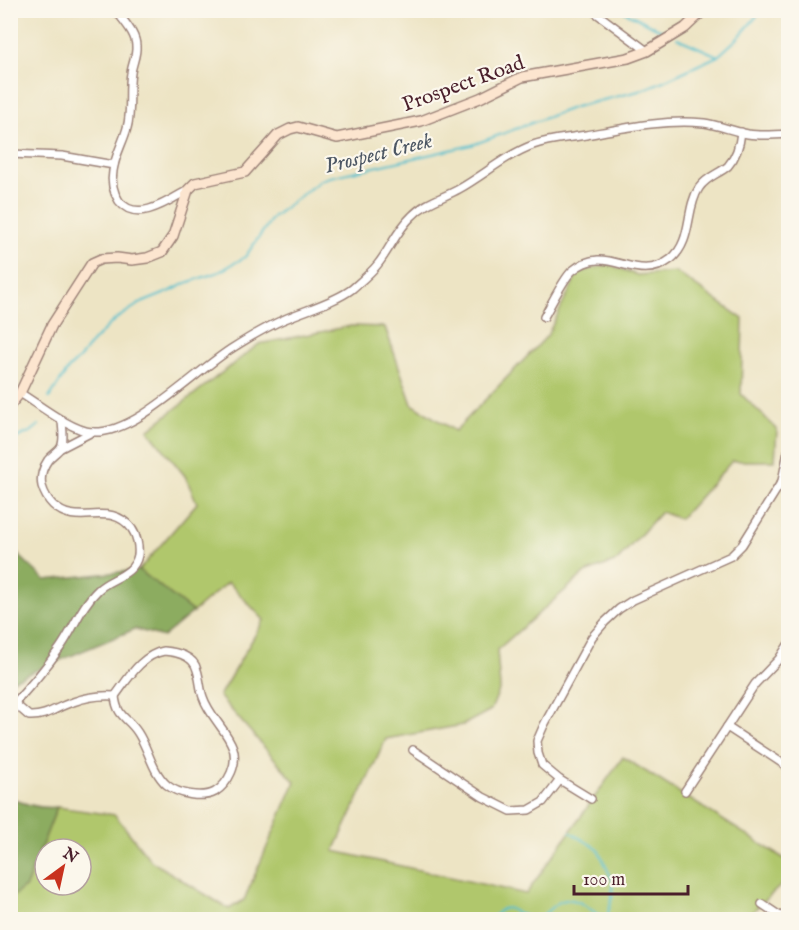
<svg xmlns="http://www.w3.org/2000/svg" width="799" height="930" font-family="'IM FELL English',serif">
  <rect width="100%" height="100%" fill="#fbf7ec"/>
  <filter id="ink" filterUnits="userSpaceOnUse"><feTurbulence type="fractalNoise" baseFrequency=".0167" numOctaves="2"/><feDisplacementMap in="SourceGraphic" scale="12" xChannelSelector="R" yChannelSelector="G"/><feConvolveMatrix kernelMatrix="1 2 1 2 8 2 1 2 1" color-interpolation-filters="sRGB"/></filter>
  <filter id="wash" filterUnits="userSpaceOnUse"><feTurbulence type="fractalNoise" baseFrequency=".008" numOctaves="4" result="noise"/><feDisplacementMap in="SourceGraphic" scale="24" xChannelSelector="R" yChannelSelector="G"/><feGaussianBlur stdDeviation="1.35" result="paint"/><feColorMatrix in="noise" values="0 0 0 0 0 0 0 0 0 0 0 0 0 0 0 0 0 1.4 0 .05"/><feComposite in="paint" operator="in"/></filter>
  <g filter="url(#wash)">
    <rect width="100%" height="100%" fill="#ede4c4"/>
    <!-- green -->
    <path fill="#b0c76c" stroke="#7d734c" stroke-width="1.5" fill-rule="evenodd" d="M608 264 637 275 676 272 743 319 741 394 777 429 775 461H732L680 519 661 512 617 561 585 573 497 650 500 688 491 710 463 725 386 739 334 851 526 894 623 757 788 861V879L749 915 747 919 11 920 10 898 26 886 57 807 115 815 151 861 229 909 244 900 295 782 219 696 264 620 228 582 193 612 139 570 197 503 185 476 148 430 259 344 351 326 385 327 412 404 455 431 547 336 578 273ZM45 849H81V885H45Z"/>
    <!-- forest -->
    <g fill="#8cac60" stroke="#6b6646" stroke-width="1.5">
      <polygon points="10,547 45,580 139,570 193,612 163,637 135,629 11,681"/>
      <path d="M11 798C26 805 40 809 57 807L26 886 11 898Z"/>
    </g>
    <g fill="none" stroke-linecap="round" stroke-linejoin="round">
      <!-- stream -->
      <g stroke="#53bfce" stroke-width="2">
        <polyline points="621,10 669,34"/>
        <polyline points="677,38 718,56"/>
        <polyline points="49,398 69,368 80,358 87,348 105,329 116,319 139,304 171,291 186,283 219,272 245,257 273,217 321,180 330,177 472,145 575,107 639,91 659,83 718,56 738,38 762,10"/>
        <polyline points="10,441 32,431 39,425"/>
        <polyline points="570,832 598,849 613,882 612,898 607,917"/>
        <polyline points="472,920 475,918 481,920"/>
        <path d="M491 920C500 908 506 904 518 914 525 914 530 920 537 918 544 916 550 908 556 904 572 894 583 904 596 913 600 916 604 916 608 920"/>
      </g>
    </g>
  </g>
  <g filter="url(#ink)">
    <g fill="none" stroke-linecap="round" stroke-linejoin="round">
      <!-- street casing -->
      <g stroke="#9c8278" stroke-width="10">
        <g id="street">
          <path d="M116 10C123 21 136 33 136 46 137 55 132 64 131 73 128 90 132 111 127 128 123 143 115 155 113 171 111 182 113 192 119 201 137 224 170 200 188 190"/>
          <polyline points="592,10 647,51"/>
          <polyline points="10,154 62,156 114,165"/>
          <path d="M544 317C550 306 564 278 572 271 608 240 634 287 671 259 693 241 685 209 699 188 707 176 719 174 728 166 736 157 740 143 741 132"/>
          <path d="M20 393C38 404 72 431 92 432 136 435 196 370 234 347 250 337 268 326 285 319 305 310 335 302 352 289 361 281 371 273 378 264 390 249 397 230 412 216 425 202 443 198 459 189 484 175 506 155 533 145 549 139 569 138 586 135 624 128 665 119 704 123 718 125 733 131 748 134 761 136 775 135 788 134"/>
          <polyline points="61,448 92,432"/>
          <path d="M164 651C176 652 194 656 197 670 200 679 200 689 203 697 209 716 227 730 233 748 238 764 229 783 215 792 202 799 178 794 167 785 152 772 149 750 138 733 128 717 117 718 115 696 128 679 141 655 164 651Z"/>
          <path d="M14 703 29 716C47 717 56 707 73 702 86 697 101 695 115 696"/>
          <path d="M10 708C28 689 45 669 60 648 73 630 81 606 98 590 110 578 134 576 138 555 139 547 137 536 132 529 109 499 78 529 53 505 48 500 44 493 42 486 40 477 43 467 48 460 52 455 58 452 61 447 65 439 62 428 62 420"/>
          <polyline points="727,727 788,767"/>
          <polyline points="413,750 483,797 511,811 529,810 543,802 560,780"/>
          <polyline points="685,791 755,684 779,659 788,645"/>
          <polyline points="591,799 560,780 542,765 538,753 537,741 544,725 592,637 605,622 619,609 633,600 731,556 742,545 782,481 788,452"/>
          <polyline points="762,904 786,920"/>
        </g>
      </g>
      <!-- secondary casing -->
      <g stroke="#9c8278" stroke-width="12">
        <polyline id="secondary" points="10,405 20,393 52,325 92,263 101,259 117,258 132,260 147,258 162,252 173,236 188,190 195,183 245,172 278,135 290,129 298,127 337,138 421,121 480,98 522,77 628,58 647,51 685,28 704,10"/>
      </g>
      <!-- street -->
      <use href="#street" stroke="#fff" stroke-width="7"/>
      <!-- secondary -->
      <use href="#secondary" stroke="#fce5cf" stroke-width="9"/>
    </g>
  </g>
  <g text-anchor="middle" stroke-width="4.5" stroke-linejoin="round" paint-order="stroke">
    <!-- street labels -->
    <g font-size="21" fill="#4a1f2b" stroke="#fbf7ec">
      <text transform="translate(463 83) rotate(-20)" y="7">Prospect Road</text>
    </g>
    <!-- water labels -->
    <g font-size="22" font-style="italic" fill="#4d5764" stroke="#fbf7ec">
      <text transform="translate(378 152) rotate(-14)" y="8">Prospect Creek</text>
    </g>
  </g>
  <!-- margin -->
  <rect width="799" height="930" fill="none" stroke="#fbf7ec" stroke-width="36"/>
  <!-- north arrow -->
  <g transform="translate(63 867) rotate(33)"><circle r="28" fill="#fbf7ec" stroke="#b4a19f" stroke-width="1.5"/>
  <path d="M0-4.5L10 22L0 15L-10 22Z" fill="#c8321e"/>
  <text y="-9" font-size="16" font-weight="bold" text-anchor="middle" fill="#4a1f2b">N</text>
  </g>
  <!-- scale -->
  <path d="M574 885v9h114v-9" fill="none" stroke="#4a1f2b" stroke-width="3"/>
  <text x="583" y="885" font-size="18" fill="#4a1f2b" stroke="#fbf7ec" stroke-width="4.5" paint-order="stroke">100 m</text>
</svg>
